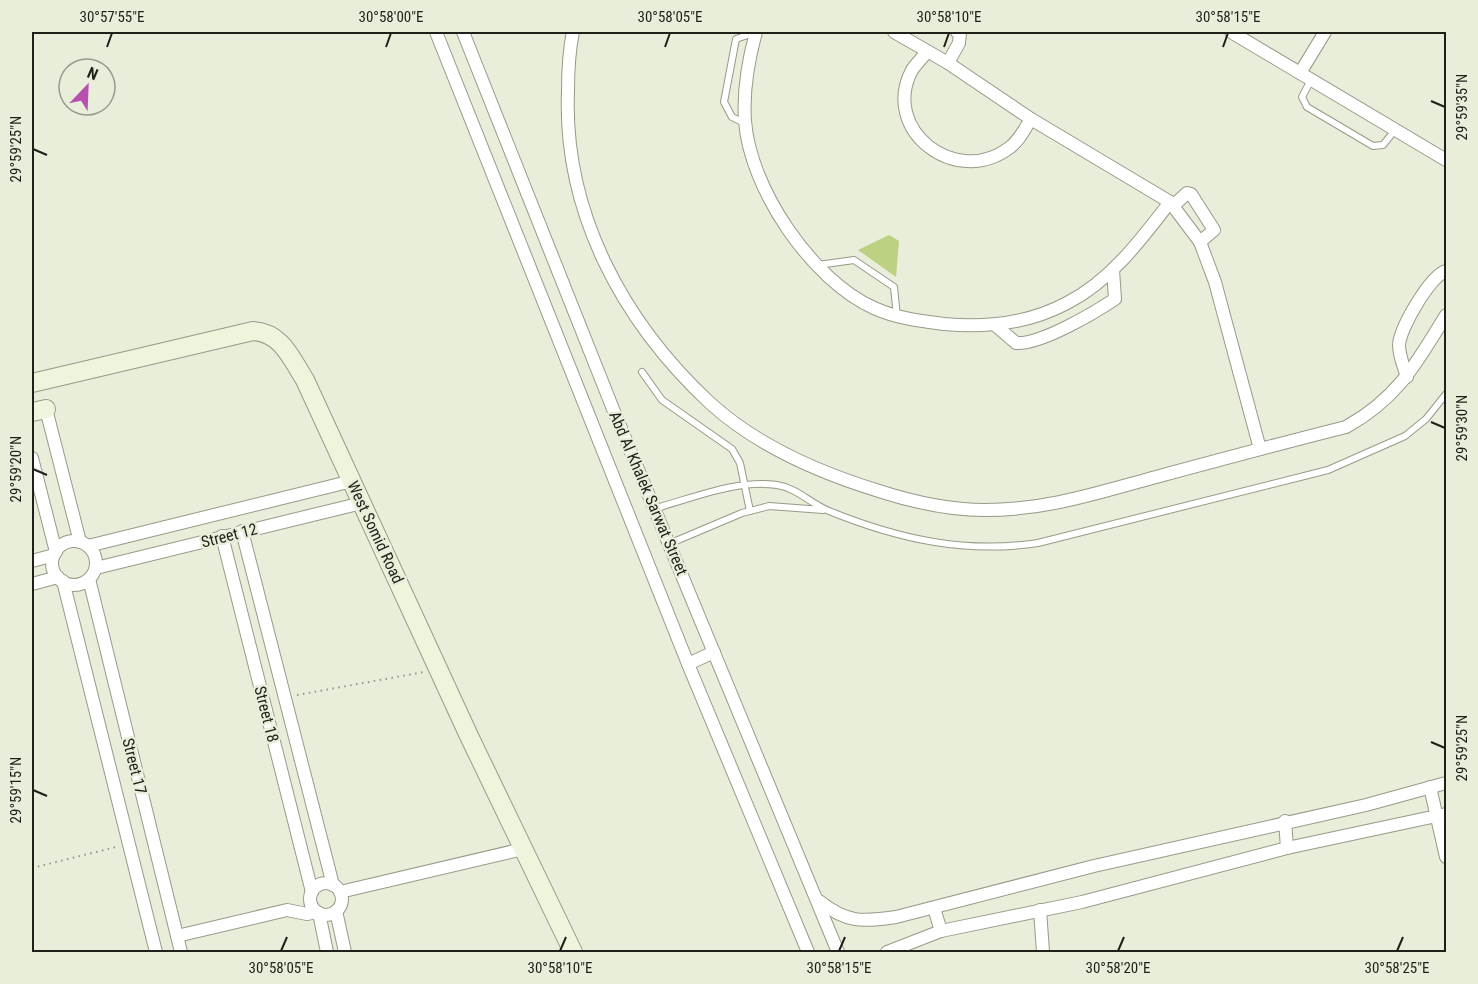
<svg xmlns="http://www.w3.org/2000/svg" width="1478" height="984" font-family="'Roboto Condensed',sans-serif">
  <rect width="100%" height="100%" fill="#e8eeda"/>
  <!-- green -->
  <polygon fill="#bdd182" points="889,235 899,241 896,277 858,250"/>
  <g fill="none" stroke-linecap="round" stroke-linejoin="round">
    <!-- lane casing -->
    <g stroke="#969b88" stroke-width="8">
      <g id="lane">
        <polyline points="1311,80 1302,97 1307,107 1373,146 1383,145 1395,130"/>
        <polyline points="744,123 732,117 724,102 736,39 756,32"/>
        <polyline points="818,265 854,260 894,287 897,317"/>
        <polyline points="642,372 662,400 732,449 740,463 750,511"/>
        <path d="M656 508C693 498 738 479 777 485 797 488 811 504 829 511 898 539 965 554 1038 543L1328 470 1405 436 1426 419 1446 394"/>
        <polyline points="671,543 742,513 769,506 823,510"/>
      </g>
    </g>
    <!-- street casing -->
    <g stroke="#969b88" stroke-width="14">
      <g id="street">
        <polyline points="436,32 688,664 808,952"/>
        <polyline points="463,32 613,409 838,952"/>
        <path d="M573 32C569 51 568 71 568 91 563 212 623 322 710 403 756 445 820 473 879 491 913 502 949 510 985 510 1047 510 1097 493 1156 477 1219 460 1282 443 1346 427 1397 399 1417 363 1446 315"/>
        <path d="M756 32C748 61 743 91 745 121 750 189 812 280 874 308 896 318 920 321 944 324 987 328 1028 324 1067 303 1110 281 1141 240 1170 202"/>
        <polyline points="894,32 948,63 1031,119 1170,202 1200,242 1215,282 1260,449"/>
        <polyline points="1231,32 1446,160"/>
        <path d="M927 52C922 58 916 64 912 70 880 130 956 188 1009 148 1019 141 1024 130 1031 119"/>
        <polyline points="948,63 959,43 960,33 957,32"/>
        <polyline points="1300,73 1325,32"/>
        <polyline points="1173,206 1187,193 1191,194 1214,230 1200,242"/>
        <path d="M995 325 1016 343C1040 345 1094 313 1115 299L1113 270"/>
        <path d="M1407 377C1404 367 1399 356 1399 345 1400 328 1430 276 1446 271"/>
        <polyline points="46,409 80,542"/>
        <polyline points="32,458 56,552"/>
        <polyline points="242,531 333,885"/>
        <polyline points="222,536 312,892"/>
        <circle cx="74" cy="563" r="22"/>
        <polyline points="88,546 352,481"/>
        <polyline points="32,561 54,555"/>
        <polyline points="96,568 362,503"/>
        <polyline points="89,579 181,952"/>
        <polyline points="63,581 156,952"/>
        <polyline points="32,584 58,577"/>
        <polyline points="688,664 714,652"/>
        <polyline points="1430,787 1446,857"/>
        <polyline points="1285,821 1287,848"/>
        <circle cx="326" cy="899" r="16"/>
        <polyline points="340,892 523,849"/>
        <path d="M819 901C847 923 862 922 896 917L1094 866 1366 805 1446 783"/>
        <polyline points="934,908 941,931"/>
        <polyline points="1040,910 1043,952"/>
        <polyline points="336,911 345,952"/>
        <polyline points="319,913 327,952"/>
        <polyline points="177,936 287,910 307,914 317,912"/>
        <polyline points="887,952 941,931 1082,902 1287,848 1446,814"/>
      </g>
    </g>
    <!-- secondary casing -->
    <g stroke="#969b88" stroke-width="20">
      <g id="secondary">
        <path d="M32 383 253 331C282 333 291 358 305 380L469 736 573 952"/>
        <polyline points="32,412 46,409"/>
      </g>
    </g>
    <!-- path -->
    <g stroke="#929687" stroke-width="2" stroke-dasharray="1.5 4.5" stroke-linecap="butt">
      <polyline points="297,695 424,672"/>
      <polyline points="32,868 116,847"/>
    </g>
    <!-- lane -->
    <use href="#lane" stroke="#fff" stroke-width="6"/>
    <!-- street -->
    <use href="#street" stroke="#fff" stroke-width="12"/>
    <!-- secondary -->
    <use href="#secondary" stroke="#eff5dc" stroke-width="18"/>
  </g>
  <!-- ticks -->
  <path fill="none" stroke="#1e2019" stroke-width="2" d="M107 47 112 33M386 47 391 33M665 47 670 33M944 47 949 33M1223 47 1228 33M1431 101 1445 107M33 149 47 155M1431 422 1445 428M33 469 47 475M1431 742 1445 748M33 790 47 796M281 951 287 937M560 951 566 937M839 951 845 937M1118 951 1124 937M1397 951 1403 937"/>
  <g text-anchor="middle" stroke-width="5" stroke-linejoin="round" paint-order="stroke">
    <!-- street labels -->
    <g font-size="16" fill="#1e2019" stroke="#e8eeda">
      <text transform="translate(649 493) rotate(67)" y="6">Abd Al Khalek Sarwat Street</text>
      <text transform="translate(376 532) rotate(65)" y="6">West Somid Road</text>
      <text transform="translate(229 535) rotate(-14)" y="6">Street 12</text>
      <text transform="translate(267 714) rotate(76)" y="6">Street 18</text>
      <text transform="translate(135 766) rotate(76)" y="6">Street 17</text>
    </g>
  </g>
  <!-- border -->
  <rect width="1478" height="984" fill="none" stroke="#e8eeda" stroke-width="66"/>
  <!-- north arrow -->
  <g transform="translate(87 87) rotate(23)"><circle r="28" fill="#e8eeda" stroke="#979c8d" stroke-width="1.5"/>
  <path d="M0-4.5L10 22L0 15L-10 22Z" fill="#b84fb1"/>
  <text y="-9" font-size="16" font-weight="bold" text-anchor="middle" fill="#1e2019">N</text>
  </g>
  <rect x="33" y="33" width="1412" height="918" fill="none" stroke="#1e2019" stroke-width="2"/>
  <g font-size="15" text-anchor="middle" fill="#1e2019">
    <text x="112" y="22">30°57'55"E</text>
    <text x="391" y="22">30°58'00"E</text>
    <text x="670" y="22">30°58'05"E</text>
    <text x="949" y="22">30°58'10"E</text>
    <text x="1228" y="22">30°58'15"E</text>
    <text transform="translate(1462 107) rotate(-90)" y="5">29°59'35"N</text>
    <text transform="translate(16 149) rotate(-90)" y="5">29°59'25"N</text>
    <text transform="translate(1462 428) rotate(-90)" y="5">29°59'30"N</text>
    <text transform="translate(16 469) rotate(-90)" y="5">29°59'20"N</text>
    <text transform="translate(1462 748) rotate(-90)" y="5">29°59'25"N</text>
    <text transform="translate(16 790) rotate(-90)" y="5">29°59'15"N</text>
    <text x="281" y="973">30°58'05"E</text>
    <text x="560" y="973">30°58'10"E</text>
    <text x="839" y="973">30°58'15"E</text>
    <text x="1118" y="973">30°58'20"E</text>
    <text x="1397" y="973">30°58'25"E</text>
  </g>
</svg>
